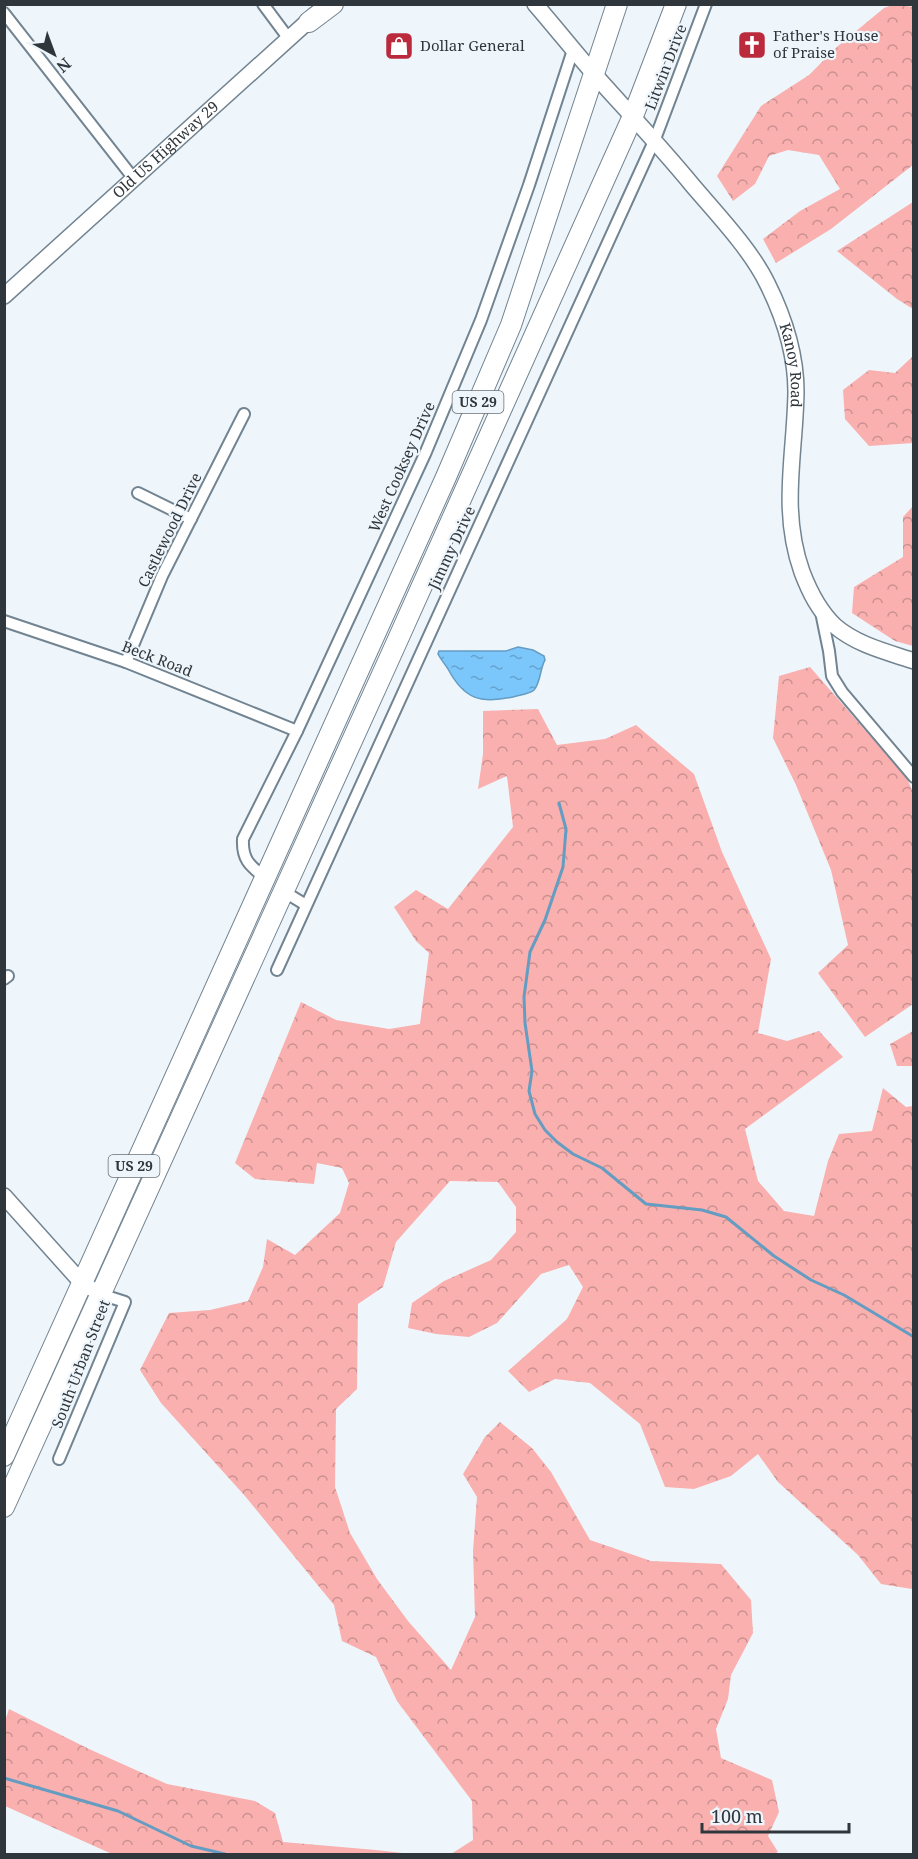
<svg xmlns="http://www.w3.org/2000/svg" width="918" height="1859" font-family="'Noto Serif',serif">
  <defs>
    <pattern id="forest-crowns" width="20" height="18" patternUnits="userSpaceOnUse" patternTransform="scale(1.5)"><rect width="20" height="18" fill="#f9b0af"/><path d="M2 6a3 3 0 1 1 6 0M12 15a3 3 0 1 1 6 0" fill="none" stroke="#ca9090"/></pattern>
    <pattern id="water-ripples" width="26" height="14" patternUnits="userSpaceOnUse" patternTransform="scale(1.5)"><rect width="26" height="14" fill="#7bc7fc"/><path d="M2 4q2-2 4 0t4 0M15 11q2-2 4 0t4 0" fill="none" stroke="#65a2cd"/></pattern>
  </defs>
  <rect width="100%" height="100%" fill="#eef6fc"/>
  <!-- forest -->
  <g fill="url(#forest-crowns)">
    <polygon points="895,4 913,7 913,165 831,229 776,263 763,239 800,211 840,189 819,155 788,150 769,156 755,184 733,201 717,176 761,106 809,75 838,46 884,8"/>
    <polygon points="913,202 913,309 897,299 837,251"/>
    <polygon points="913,356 913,443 869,446 845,419 843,390 869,370 895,373"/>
    <polygon points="913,506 913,646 895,641 852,613 854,587 903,557 903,517"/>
    <polygon points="810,667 907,778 913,793 913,1004 865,1037 818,973 848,945 831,870 796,785 773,738 779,676"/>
    <polygon points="538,709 557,745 605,739 636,725 694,774 722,852 771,959 758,1033 787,1041 819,1031 843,1057 745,1129 758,1181 784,1211 814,1216 828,1161 839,1134 872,1131 883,1088 906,1107 913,1106 913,1588 912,1589 881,1584 858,1555 778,1482 758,1454 731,1476 694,1489 665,1487 640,1424 590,1383 555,1379 529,1392 508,1371 567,1319 583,1287 569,1265 541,1274 497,1323 469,1337 436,1334 408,1328 412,1303 444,1281 491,1260 516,1232 516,1207 498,1182 450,1181 396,1242 383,1287 358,1304 357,1389 336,1409 335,1487 350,1533 377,1579 408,1621 451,1670 475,1617 473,1551 477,1497 463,1474 485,1437 500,1422 532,1448 551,1472 590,1540 651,1561 721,1564 751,1600 753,1633 731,1675 728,1699 716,1729 721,1758 772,1780 779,1812 768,1836 778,1852 774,1854 451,1854 473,1840 472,1801 397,1701 376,1657 342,1641 334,1605 245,1496 161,1403 140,1370 169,1313 210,1310 248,1301 263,1267 267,1239 295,1255 340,1213 349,1183 342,1168 317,1163 314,1184 255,1179 235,1163 301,1002 336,1020 389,1029 420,1024 429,953 416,941 394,907 416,890 448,909 513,827 507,776 478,789 483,754 483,711"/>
    <polygon points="913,1031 913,1066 897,1066 890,1044"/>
    <polygon points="9,1709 89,1749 167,1784 255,1801 275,1813 283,1842 376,1850 411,1854 112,1854 5,1806 4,1724"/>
  </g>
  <!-- water -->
  <path fill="url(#water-ripples)" stroke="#649cc2" stroke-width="1.5" d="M518 647 533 650 544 656 545 660C540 668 541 682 534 690 530 694 519 695 513 697 480 704 464 699 448 669 445 664 441 660 438 654L439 651H506Z"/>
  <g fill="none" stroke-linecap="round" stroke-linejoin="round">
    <!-- stream -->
    <g stroke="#649cc2" stroke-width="3">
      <polyline points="559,803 566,829 563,867 545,920 530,952 524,997 525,1023 532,1071 529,1091 535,1114 545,1130 557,1142 573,1154 602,1168 646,1204 702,1210 726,1217 774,1256 811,1280 844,1295 914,1337"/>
      <polyline points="4,1778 118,1811 191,1846 225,1854"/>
    </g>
    <!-- street casing -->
    <g stroke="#728491" stroke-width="14">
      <g id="street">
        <polyline points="263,4 289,39"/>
        <polyline points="4,13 134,179"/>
        <polyline points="138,493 191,519"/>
        <polyline points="821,612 829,651 832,676 842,692 914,777"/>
        <polyline points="4,621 126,662 297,731"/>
        <polyline points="126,662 162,576 244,414"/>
        <path d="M264 877C249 865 242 859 243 839L297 731 425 454 481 320 529 185 573 50"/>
        <polyline points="283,891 306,905"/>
        <polyline points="277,970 655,139 706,4"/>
        <polyline points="4,979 8,976"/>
        <polyline points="59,1459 125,1302 100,1294"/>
      </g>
    </g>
    <!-- secondary casing -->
    <g stroke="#728491" stroke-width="18">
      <g id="secondary">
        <path id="s1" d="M535 4C555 27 574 51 594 74 627 111 661 147 693 186 717 214 751 250 767 283 784 317 796 355 796 392 795 456 780 510 802 572 810 593 819 611 835 626 857 645 887 652 914 661"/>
        <path id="s2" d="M4 296 316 14"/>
        <polyline points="4,1196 82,1283 90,1288"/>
      </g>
    </g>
    <!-- highway casing -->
    <g stroke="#728491" stroke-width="22">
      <g id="highway">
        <polyline points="309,22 333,4"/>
        <polyline points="4,1456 446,477 511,325 617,4"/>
        <polyline points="4,1507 390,657 633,116 676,4"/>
      </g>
    </g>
    <!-- street -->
    <use href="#street" stroke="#fff" stroke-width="10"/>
    <!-- secondary -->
    <use href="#secondary" stroke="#fff" stroke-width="15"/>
    <!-- highway -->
    <use href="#highway" stroke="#fff" stroke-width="20"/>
  </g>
  <!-- icons -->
  <defs>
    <g id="church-square" transform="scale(1.5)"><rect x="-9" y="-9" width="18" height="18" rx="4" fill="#bb2a3c" stroke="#eef6fc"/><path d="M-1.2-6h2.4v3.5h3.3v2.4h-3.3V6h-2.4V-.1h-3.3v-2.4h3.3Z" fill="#fff"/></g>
    <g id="shop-square" transform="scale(1.5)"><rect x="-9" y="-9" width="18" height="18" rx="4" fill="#bb2a3c" stroke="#eef6fc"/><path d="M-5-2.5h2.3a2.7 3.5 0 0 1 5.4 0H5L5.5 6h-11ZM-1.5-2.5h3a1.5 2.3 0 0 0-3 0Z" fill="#fff"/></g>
  </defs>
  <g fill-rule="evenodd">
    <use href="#church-square" x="752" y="45"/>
    <use href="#shop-square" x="399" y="46"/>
  </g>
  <g text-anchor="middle" stroke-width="4.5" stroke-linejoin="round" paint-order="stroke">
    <!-- shield labels -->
    <g fill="#eef6fc" stroke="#687076" stroke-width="1.5">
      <rect x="452.5" y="391" width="51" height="22" rx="4.5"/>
      <rect x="108.5" y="1155" width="51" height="22" rx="4.5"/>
    </g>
    <g font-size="14" font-weight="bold" fill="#2f363c">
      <text x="478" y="407">US 29</text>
      <text x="134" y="1171">US 29</text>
    </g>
    <!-- poi labels -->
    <g font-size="15" fill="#2f363c" stroke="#eef6fc" text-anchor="start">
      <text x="773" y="41">Father's House<tspan x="773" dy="17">of Praise</tspan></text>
      <text x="420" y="51">Dollar General</text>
    </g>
    <!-- street labels -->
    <g font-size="15" fill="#2f363c" stroke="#eef6fc">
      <text transform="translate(666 67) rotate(-69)" y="5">Litwin Drive</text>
      <text dy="5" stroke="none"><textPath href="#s2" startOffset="218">Old US Highway 29</textPath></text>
      <text dy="5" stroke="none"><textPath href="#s1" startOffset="450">Kanoy Road</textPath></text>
      <text transform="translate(402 467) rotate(-66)" y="5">West Cooksey Drive</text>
      <text transform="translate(170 530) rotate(-64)" y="5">Castlewood Drive</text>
      <text transform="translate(452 548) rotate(-65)" y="5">Jimmy Drive</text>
      <text transform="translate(157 659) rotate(21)" y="5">Beck Road</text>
      <text transform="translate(81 1364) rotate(-69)" y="5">South Urban Street</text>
    </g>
  </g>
  <!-- border -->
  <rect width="918" height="1859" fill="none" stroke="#2f363c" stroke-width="12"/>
  <!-- north arrow -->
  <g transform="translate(54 54) rotate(139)" stroke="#eef6fc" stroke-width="4.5" paint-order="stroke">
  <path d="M0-4.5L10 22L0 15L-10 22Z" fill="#2f363c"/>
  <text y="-9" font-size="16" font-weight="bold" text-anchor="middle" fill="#2f363c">N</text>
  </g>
  <!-- scale -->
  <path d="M702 1823v9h147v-9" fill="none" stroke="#2f363c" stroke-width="3"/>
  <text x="711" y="1823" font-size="18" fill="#2f363c" stroke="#eef6fc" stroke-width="4.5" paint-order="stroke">100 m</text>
</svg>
